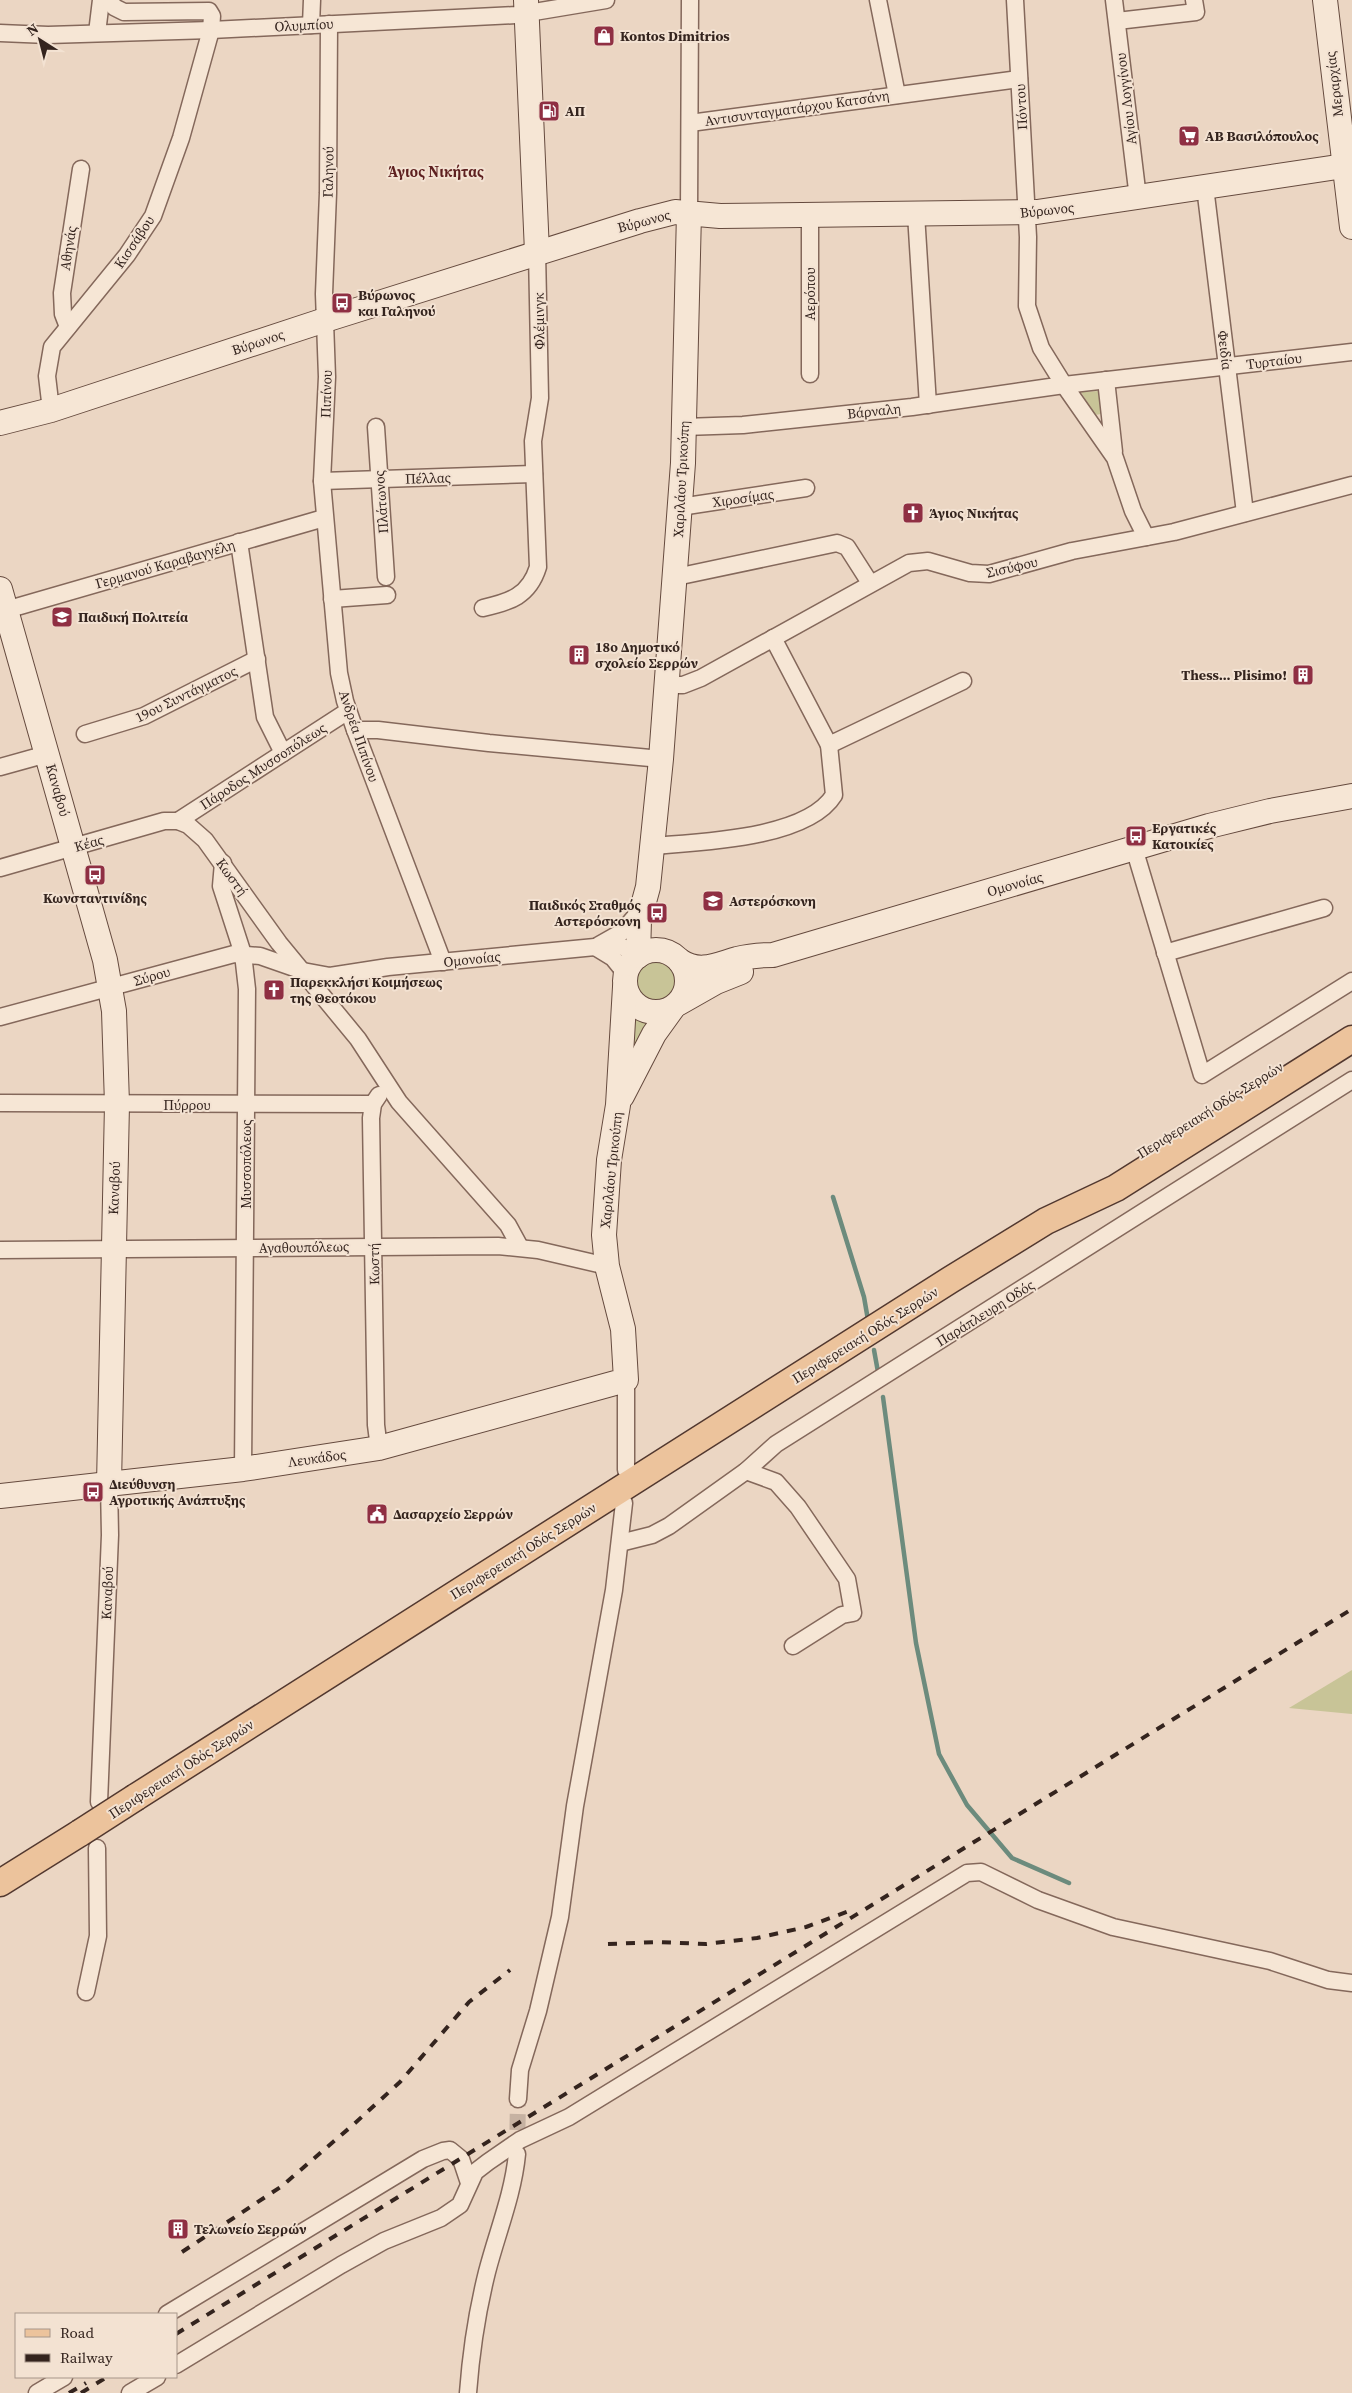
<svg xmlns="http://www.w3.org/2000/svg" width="1352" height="2393" font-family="'Source Serif 4',serif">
  <rect width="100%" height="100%" fill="#ebd6c3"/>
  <!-- green -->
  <g fill="#c8c497">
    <polygon points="1099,391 1101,414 1095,415 1081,392"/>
    <circle cx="656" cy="982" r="22"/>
    <polygon points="631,1014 652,1022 630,1066"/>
    <polygon points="1352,1670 1352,1714 1289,1708"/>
  </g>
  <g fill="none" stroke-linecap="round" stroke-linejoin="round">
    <!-- stream -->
    <g stroke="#6c8b7d" stroke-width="4.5">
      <polyline points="833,1197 864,1297 868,1320"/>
      <polyline points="874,1350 878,1372"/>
      <polyline points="883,1397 916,1643 939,1754 967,1805 1012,1858 1069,1883"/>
    </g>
    <!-- street-tunnel -->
    <polyline stroke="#c6b2a2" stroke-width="16" stroke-dasharray="16 8" stroke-linecap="butt" points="517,2154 518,2099"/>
    <!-- street casing -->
    <g stroke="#84685b" stroke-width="19">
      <g id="street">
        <polyline points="878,0 897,95"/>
        <polyline points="1114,0 1138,198"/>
        <polyline points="1117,21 1196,12 1194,0"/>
        <polyline points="329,24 328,193 324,294 327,377 322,481 339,673 345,701 355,730 443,962"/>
        <polyline points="311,25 312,0"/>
        <polyline points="0,33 48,35 211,30 516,15 606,0"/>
        <polyline points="97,33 101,0"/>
        <polyline points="690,123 1019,79"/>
        <polyline points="1205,187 1245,513"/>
        <polyline points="689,213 690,0"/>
        <polyline points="916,214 928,405"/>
        <polyline points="68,327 63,314 62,293 81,169"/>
        <polyline points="810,374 810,214"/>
        <polyline points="1106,380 1114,452"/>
        <polyline points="51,410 47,376 52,347 127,255 153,216 181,138 211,30 212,16 209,11 124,12 114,7 110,0"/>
        <polyline points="376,427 386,577"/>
        <polyline points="684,427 743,425 912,407 1064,385 1041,348 1027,306 1028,237 1015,0"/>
        <polyline points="322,481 534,474"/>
        <polyline points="680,507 806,488"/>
        <polyline points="1146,537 1133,511 1115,458 1064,385 1352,352"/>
        <polyline points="239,542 265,717 283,753"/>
        <polyline points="676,577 837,543 847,547 870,583"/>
        <polyline points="332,599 387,595"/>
        <path d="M483 608C510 602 529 596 538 567L533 441 540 398 537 252"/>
        <polyline points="6,610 324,518"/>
        <polyline points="773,638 829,745 963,681"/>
        <polyline points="666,685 683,685 701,678 909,563 928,561 970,573 989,574 1072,551 1174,532 1352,485"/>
        <polyline points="355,730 378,730 489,743 661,759"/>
        <polyline points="85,734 144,716 257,659"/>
        <polyline points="0,767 47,754"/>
        <polyline points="178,821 348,711"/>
        <path d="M652 846C699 842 807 839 834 795L829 745"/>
        <polyline points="1134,848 1202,1075 1352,981"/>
        <polyline points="223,863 221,886 243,954 247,989 243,1469"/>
        <polyline points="0,868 164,821 178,821 188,825 205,840 279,943 358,1039 399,1102 508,1225 520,1247"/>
        <polyline points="599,945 622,932 639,912"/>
        <polyline points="595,947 613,958 626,974"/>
        <polyline points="1165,953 1324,908"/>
        <path d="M0 1017 234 954 260 956 303 971 330 976 388 967 595 947C611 943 626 942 635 959"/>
        <polyline points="379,1095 373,1104 371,1118 376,1425 379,1448"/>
        <polyline points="0,1103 373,1104"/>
        <polyline points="0,1250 498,1246 538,1250 607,1266"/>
        <polyline points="626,1470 626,1380"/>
        <polyline points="746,1471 776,1482 798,1507 847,1579 853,1613 842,1615 793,1646"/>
        <polyline points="620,1543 652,1535 669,1526 746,1471 776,1444 1352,1080"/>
        <polyline points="99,1802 110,1535 109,1484"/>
        <polyline points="86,1992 98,1936 97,1848"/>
        <polyline points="518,2099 520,2070 538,2011 560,1917 575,1806 614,1590 624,1503"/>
        <polyline points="167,2314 423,2159 443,2151 450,2150 461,2159 469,2183"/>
        <polyline points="176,2365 341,2265 384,2241 441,2218 460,2205 475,2172 488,2162 520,2140 569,2117 967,1873 981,1872 1038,1900 1113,1927 1270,1961 1328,1980 1352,1983"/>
        <polyline points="37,2393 64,2377"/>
        <polyline points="130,2393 157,2377"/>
        <path d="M468 2393C471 2352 477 2312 487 2272 497 2233 513 2195 517 2154"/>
      </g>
    </g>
    <!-- secondary casing -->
    <g stroke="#654a3e" stroke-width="26">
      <g id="secondary">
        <polyline points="526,0 537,252"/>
        <polyline points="1325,0 1352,227"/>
        <polyline points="0,423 51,410 325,320 640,221 675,212 720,216 1037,212 1344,166"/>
        <polyline points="0,589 105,960 114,1011 117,1104 109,1484"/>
        <circle cx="656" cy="981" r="31"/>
        <polyline points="638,956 639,920 648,887 661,759 683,463 689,213"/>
        <path d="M680 961C700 974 716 965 737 959 749 956 760 955 773 955L1209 826 1270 811 1352 796"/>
        <polyline points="679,1003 716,982 741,972"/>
        <polyline points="622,1096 654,1034 672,1009"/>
        <polyline points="0,1496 243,1469 379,1448 626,1380 623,1329 607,1266 604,1235 609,1160 618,1105 625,987"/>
      </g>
    </g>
    <!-- primary casing -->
    <g stroke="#52382f" stroke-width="29">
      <g id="primary">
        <polyline points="136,1797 950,1280 1046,1221 1116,1188 1352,1039"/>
        <polyline points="0,1883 80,1833"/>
      </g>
    </g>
    <!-- street -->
    <use href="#street" stroke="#f6e6d5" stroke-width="16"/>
    <!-- secondary -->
    <use href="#secondary" stroke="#f6e6d5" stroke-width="24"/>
    <!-- primary -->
    <use href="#primary" stroke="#ecc39c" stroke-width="26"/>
    <!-- rail -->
    <g stroke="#34241e" stroke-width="4" stroke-dasharray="9 9" stroke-linecap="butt">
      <polyline points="608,1944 658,1942 706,1944 757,1938 806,1927 852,1910"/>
      <polyline points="182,2252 282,2186 354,2124 400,2082 469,2002 510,1970"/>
      <polyline points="176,2334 1352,1609"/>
      <polyline points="69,2393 86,2383"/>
      <polyline points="81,2393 107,2377"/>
    </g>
    <!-- primary-bridge casing -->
    <g stroke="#52382f" stroke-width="29" stroke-linecap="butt">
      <polyline id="primary-bridge" points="80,1833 136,1797"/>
    </g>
    <!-- primary-bridge -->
    <use href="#primary-bridge" stroke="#ecc39c" stroke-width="26"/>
  </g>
  <!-- icons -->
  <defs>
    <g id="shop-square" transform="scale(1.125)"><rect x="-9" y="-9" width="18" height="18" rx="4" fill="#8f2f43" stroke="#f3e2d2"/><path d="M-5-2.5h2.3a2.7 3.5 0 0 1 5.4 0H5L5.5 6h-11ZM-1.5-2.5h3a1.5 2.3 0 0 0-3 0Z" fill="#fff"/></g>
    <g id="fuel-square" transform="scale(1.125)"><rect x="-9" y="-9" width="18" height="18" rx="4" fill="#8f2f43" stroke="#f3e2d2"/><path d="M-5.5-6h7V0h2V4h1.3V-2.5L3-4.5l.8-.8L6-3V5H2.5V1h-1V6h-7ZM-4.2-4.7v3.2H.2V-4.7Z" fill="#fff"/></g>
    <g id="supermarket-square" transform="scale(1.125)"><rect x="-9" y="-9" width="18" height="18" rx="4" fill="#8f2f43" stroke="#f3e2d2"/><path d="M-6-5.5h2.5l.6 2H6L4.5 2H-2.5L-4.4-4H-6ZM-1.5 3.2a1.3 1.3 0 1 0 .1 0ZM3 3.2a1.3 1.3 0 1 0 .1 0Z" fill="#fff"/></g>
    <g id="bus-square" transform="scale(1.125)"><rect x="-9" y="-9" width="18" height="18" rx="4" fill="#8f2f43" stroke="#f3e2d2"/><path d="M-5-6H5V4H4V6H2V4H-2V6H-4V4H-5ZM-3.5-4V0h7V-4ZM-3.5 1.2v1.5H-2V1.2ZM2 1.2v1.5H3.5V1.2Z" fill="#fff"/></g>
    <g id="church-square" transform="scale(1.125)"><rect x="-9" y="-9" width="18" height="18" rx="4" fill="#8f2f43" stroke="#f3e2d2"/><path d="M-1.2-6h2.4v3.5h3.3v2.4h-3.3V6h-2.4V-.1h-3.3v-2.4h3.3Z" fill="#fff"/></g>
    <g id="school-square" transform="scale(1.125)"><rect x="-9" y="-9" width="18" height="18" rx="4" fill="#8f2f43" stroke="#f3e2d2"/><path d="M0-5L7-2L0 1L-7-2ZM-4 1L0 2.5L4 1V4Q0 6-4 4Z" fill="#fff"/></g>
    <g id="building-square" transform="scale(1.125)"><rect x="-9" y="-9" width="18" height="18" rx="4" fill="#8f2f43" stroke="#f3e2d2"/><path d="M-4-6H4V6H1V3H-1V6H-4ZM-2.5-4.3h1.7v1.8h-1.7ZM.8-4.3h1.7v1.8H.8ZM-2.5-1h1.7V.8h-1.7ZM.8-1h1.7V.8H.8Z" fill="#fff"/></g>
    <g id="civic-square" transform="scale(1.125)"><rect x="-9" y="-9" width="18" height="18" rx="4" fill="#8f2f43" stroke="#f3e2d2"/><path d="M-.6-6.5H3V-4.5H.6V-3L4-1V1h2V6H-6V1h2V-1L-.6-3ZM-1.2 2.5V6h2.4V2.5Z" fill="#fff"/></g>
  </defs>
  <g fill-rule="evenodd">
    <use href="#shop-square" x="604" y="36"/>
    <use href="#fuel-square" x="549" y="111"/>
    <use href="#supermarket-square" x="1189" y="136"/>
    <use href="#bus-square" x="342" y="303"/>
    <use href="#church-square" x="913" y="513"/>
    <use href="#school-square" x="62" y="617"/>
    <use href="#building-square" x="579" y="655"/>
    <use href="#building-square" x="1303" y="675"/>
    <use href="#bus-square" x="1136" y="836"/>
    <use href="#bus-square" x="95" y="875"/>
    <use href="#school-square" x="713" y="901"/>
    <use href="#bus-square" x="657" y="913"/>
    <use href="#church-square" x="274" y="990"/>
    <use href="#bus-square" x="93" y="1492"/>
    <use href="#civic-square" x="377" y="1514"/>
    <use href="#building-square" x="178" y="2229"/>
  </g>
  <g text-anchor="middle" stroke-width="4" stroke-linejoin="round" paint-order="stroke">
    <!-- street labels -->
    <g font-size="14" fill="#34241e" stroke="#f3e2d2">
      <text transform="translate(304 25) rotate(-3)" y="5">Ολυμπίου</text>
      <text transform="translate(1334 84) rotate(-97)" y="5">Μεραρχίας</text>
      <text transform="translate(1126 99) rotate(-97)" y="5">Αγίου Λογγίνου</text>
      <text transform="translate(1021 107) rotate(-93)" y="5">Πόντου</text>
      <text transform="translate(797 108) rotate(-8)" y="5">Αντισυνταγματάρχου Κατσάνη</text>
      <text transform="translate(328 172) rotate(-89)" y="5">Γαληνού</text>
      <text transform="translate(1047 210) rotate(-6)" y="5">Βύρωνος</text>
      <text transform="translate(644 221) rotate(-15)" y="5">Βύρωνος</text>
      <text transform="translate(134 242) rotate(-56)" y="5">Κισσάβου</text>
      <text transform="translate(68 248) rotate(-81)" y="5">Αθηνάς</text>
      <text transform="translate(810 294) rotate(-90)" y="5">Αερόπου</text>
      <text transform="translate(539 321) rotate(-91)" y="5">Φλέμινγκ</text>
      <text transform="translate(258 342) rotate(-18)" y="5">Βύρωνος</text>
      <text transform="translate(1225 350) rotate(83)" y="5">Φειδία</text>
      <text transform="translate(1274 361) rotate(-7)" y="5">Τυρταίου</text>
      <text transform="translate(326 394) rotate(-88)" y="5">Πιπίνου</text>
      <text transform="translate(874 411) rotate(-6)" y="5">Βάρναλη</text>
      <text transform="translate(428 478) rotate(-2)" y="5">Πέλλας</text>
      <text transform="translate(681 479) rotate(-87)" y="5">Χαριλάου Τρικούπη</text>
      <text transform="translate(743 498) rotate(-8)" y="5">Χιροσίμας</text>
      <text transform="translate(381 502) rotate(-94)" y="5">Πλάτωνος</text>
      <text transform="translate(165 564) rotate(-16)" y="5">Γερμανού Καραβαγγέλη</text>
      <text transform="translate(1012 567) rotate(-13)" y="5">Σισύφου</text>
      <text transform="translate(186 694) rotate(-26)" y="5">19ου Συντάγματος</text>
      <text transform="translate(359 736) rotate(71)" y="5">Ανδρέα Πιπίνου</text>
      <text transform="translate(263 766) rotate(-33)" y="5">Πάροδος Μυσσοπόλεως</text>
      <text transform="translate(58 790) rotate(74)" y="5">Καναβού</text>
      <text transform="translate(89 843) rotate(-16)" y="5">Κέας</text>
      <text transform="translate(232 877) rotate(54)" y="5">Κωστή</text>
      <text transform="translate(1015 884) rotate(-16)" y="5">Ομονοίας</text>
      <text transform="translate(472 959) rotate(-6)" y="5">Ομονοίας</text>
      <text transform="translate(152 976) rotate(-16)" y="5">Σύρου</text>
      <text x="187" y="1110">Πύρρου</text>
      <text transform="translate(1210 1110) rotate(-32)" y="5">Περιφερειακή Οδός Σερρών</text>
      <text transform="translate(246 1164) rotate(-90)" y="5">Μυσσοπόλεως</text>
      <text transform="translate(611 1170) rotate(-84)" y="5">Χαριλάου Τρικούπη</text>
      <text transform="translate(114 1188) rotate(-88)" y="5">Καναβού</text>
      <text transform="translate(304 1247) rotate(-1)" y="5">Αγαθουπόλεως</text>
      <text transform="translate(374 1264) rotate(-91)" y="5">Κωστή</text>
      <text transform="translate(985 1313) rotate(-32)" y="5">Παράπλευρη Οδός</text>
      <text transform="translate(865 1335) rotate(-32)" y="5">Περιφερειακή Οδός Σερρών</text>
      <text transform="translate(317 1458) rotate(-8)" y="5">Λευκάδος</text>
      <text transform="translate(523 1551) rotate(-32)" y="5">Περιφερειακή Οδός Σερρών</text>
      <text transform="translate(107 1593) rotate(-88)" y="5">Καναβού</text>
      <text transform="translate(181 1769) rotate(-33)" y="5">Περιφερειακή Οδός Σερρών</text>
    </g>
    <!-- poi labels -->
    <g font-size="14" font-weight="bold" fill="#34241e" stroke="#f3e2d2" text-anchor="start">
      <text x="620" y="41">Kontos Dimitrios</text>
      <text x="565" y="116">ΑΠ</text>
      <text x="1205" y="141">ΑΒ Βασιλόπουλος</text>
      <text x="358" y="300">Βύρωνος<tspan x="358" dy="16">και Γαληνού</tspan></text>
      <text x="929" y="518">Άγιος Νικήτας</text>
      <text x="78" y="622">Παιδική Πολιτεία</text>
      <text x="595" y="652">18ο Δημοτικό<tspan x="595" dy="16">σχολείο Σερρών</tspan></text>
      <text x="1287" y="680" text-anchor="end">Thess… Plisimo!</text>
      <text x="1152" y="833">Εργατικές<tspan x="1152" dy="16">Κατοικίες</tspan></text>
      <text x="95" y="903" text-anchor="middle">Κωνσταντινίδης</text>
      <text x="729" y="906">Αστερόσκονη</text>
      <text x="641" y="910" text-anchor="end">Παιδικός Σταθμός<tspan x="641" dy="16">Αστερόσκονη</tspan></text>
      <text x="290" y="987">Παρεκκλήσι Κοιμήσεως<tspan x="290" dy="16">της Θεοτόκου</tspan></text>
      <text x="109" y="1489">Διεύθυνση<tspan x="109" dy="16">Αγροτικής Ανάπτυξης</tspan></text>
      <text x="393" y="1519">Δασαρχείο Σερρών</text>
      <text x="194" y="2234">Τελωνείο Σερρών</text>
    </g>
    <!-- neighbourhood labels -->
    <g font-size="15" font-weight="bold" fill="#5e2020" stroke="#f3e2d2">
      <text x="436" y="177">Άγιος Νικήτας</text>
    </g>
  </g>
  <!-- legend -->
  <rect x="15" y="2313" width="162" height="65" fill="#f3e2d2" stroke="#a7968a"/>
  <rect x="25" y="2329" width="25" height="8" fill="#ecc39c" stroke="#a7968a"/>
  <text x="60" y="2338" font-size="15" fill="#34241e">Road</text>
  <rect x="25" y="2354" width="25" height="8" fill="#34241e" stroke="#a7968a"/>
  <text x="60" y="2363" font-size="15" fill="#34241e">Railway</text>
  <!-- north arrow -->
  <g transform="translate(40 40) rotate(324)" stroke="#f3e2d2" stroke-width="4" paint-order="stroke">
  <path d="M0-4L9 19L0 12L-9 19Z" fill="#34241e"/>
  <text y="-8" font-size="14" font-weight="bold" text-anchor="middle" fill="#34241e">N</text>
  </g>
</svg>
